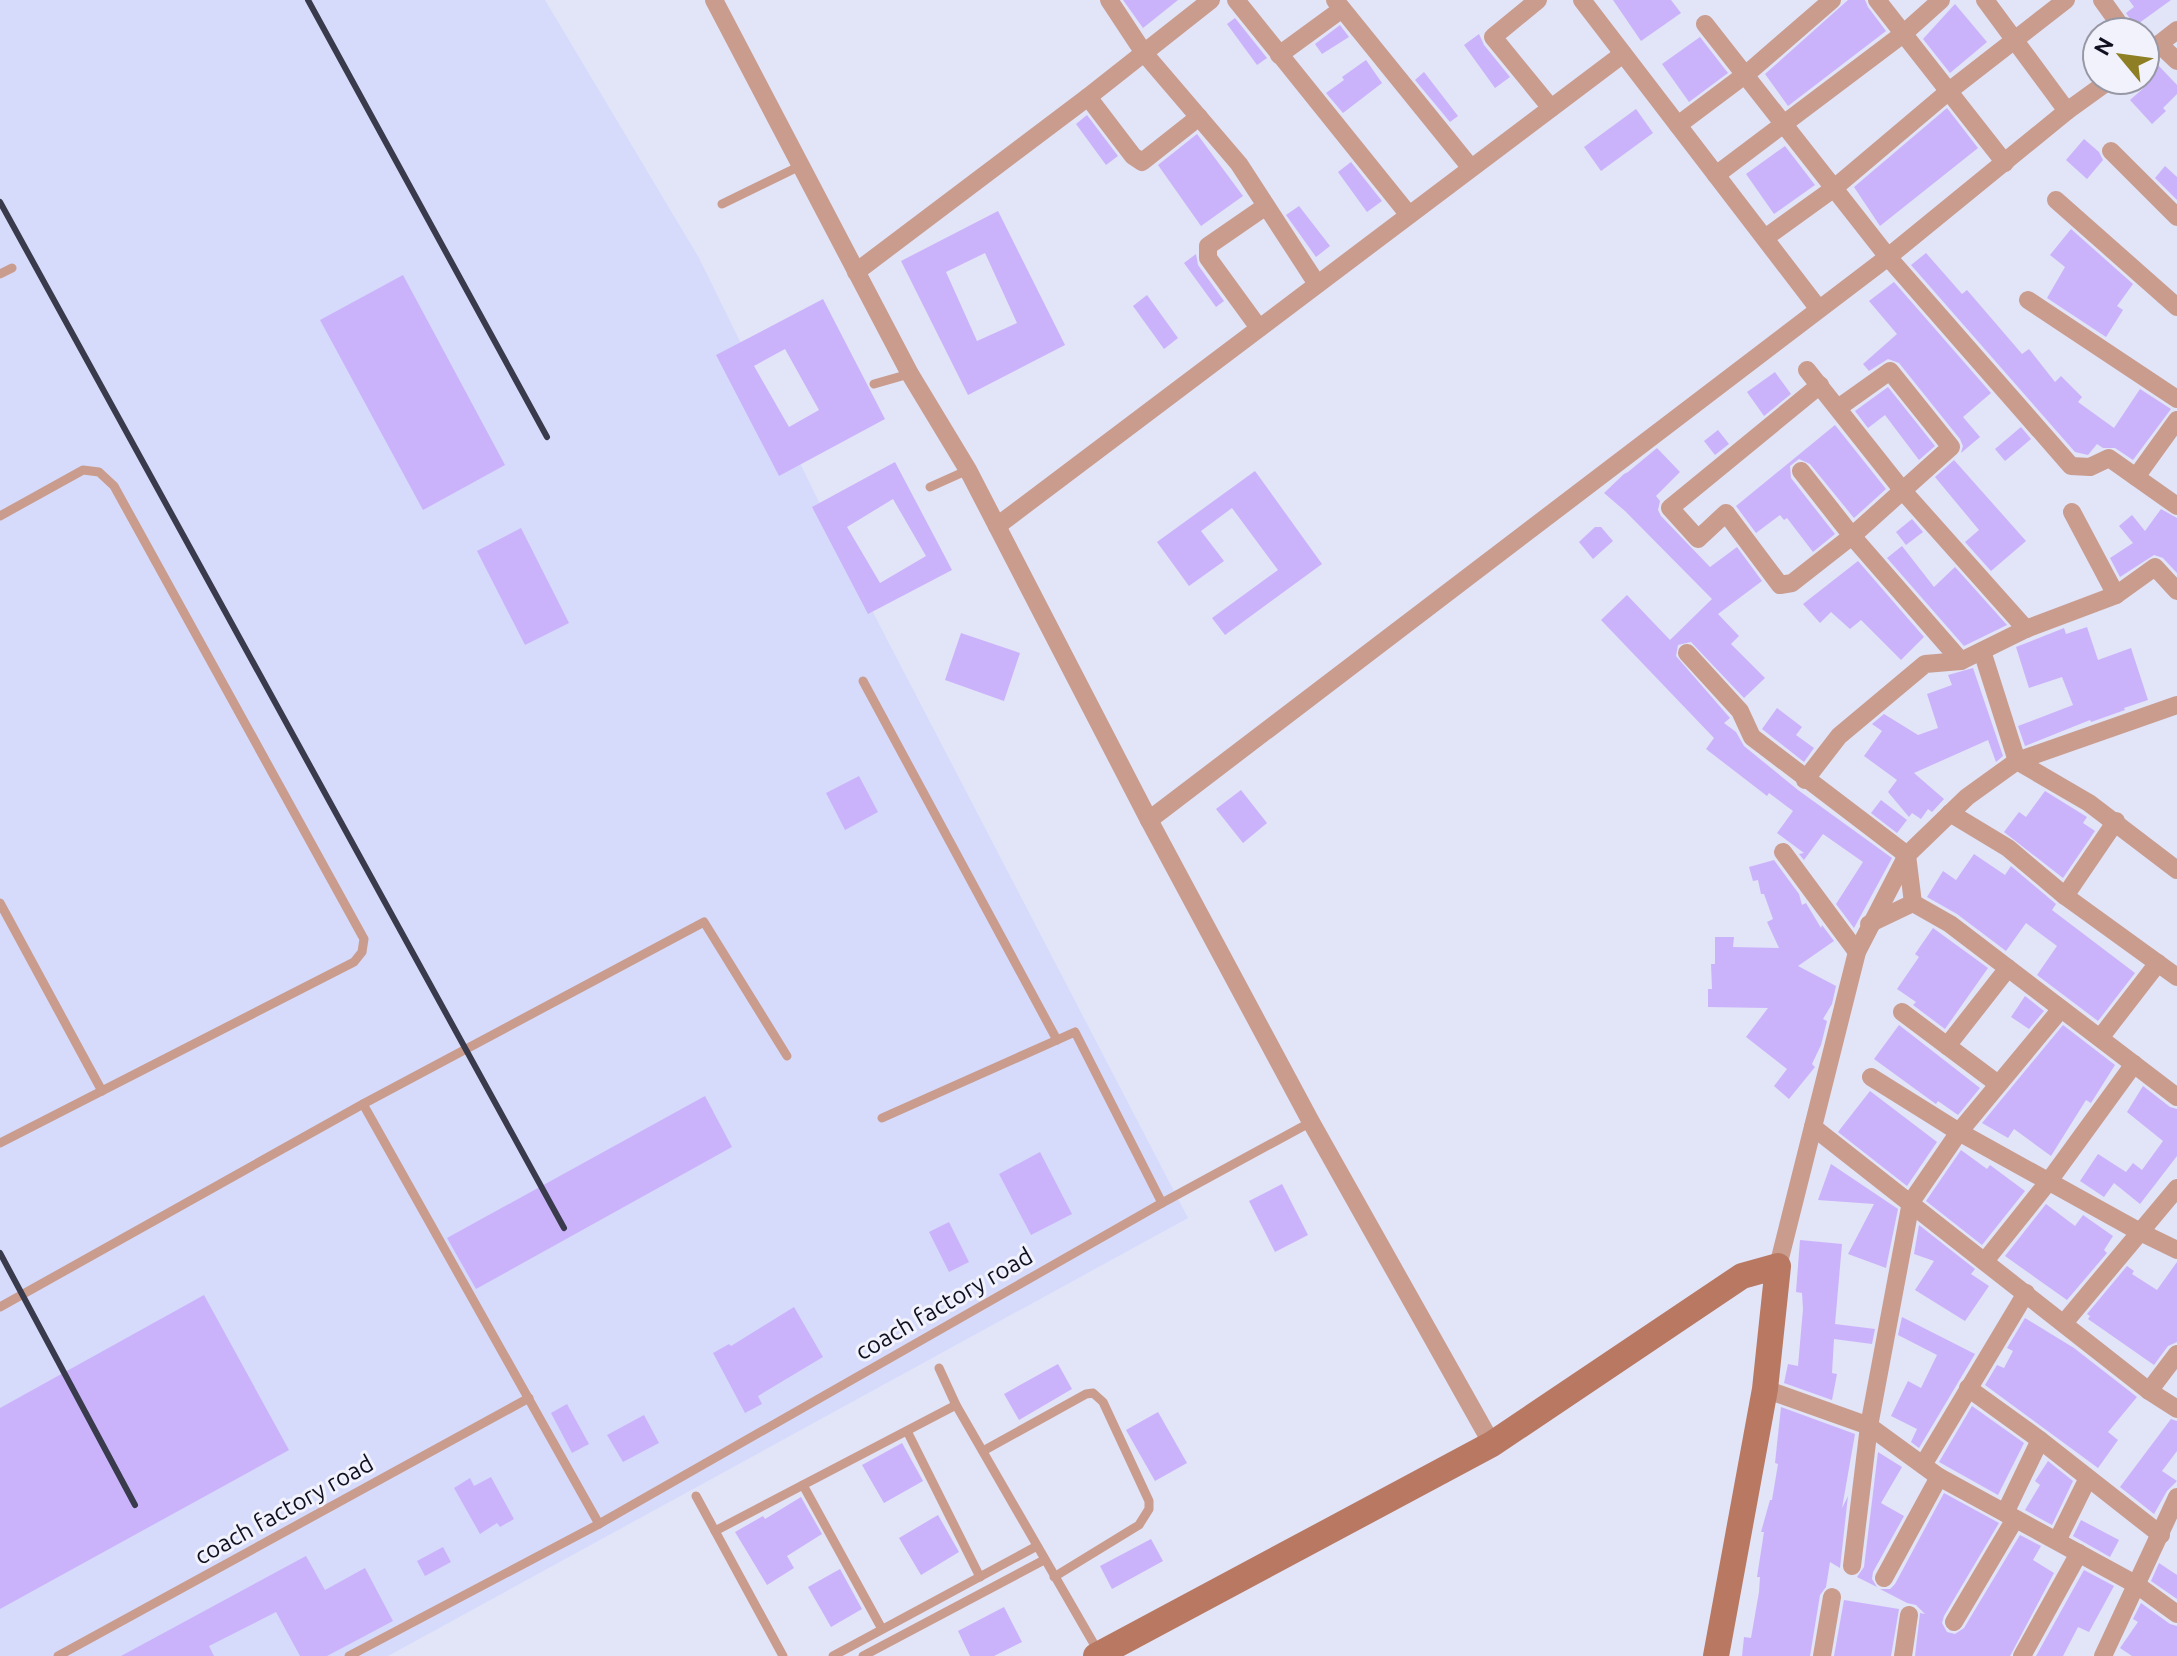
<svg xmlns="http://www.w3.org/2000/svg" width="2177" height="1656" font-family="Ubuntu,sans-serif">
  <rect width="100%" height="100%" fill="#e2e4f8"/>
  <!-- built -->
  <polygon fill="#d6dbfc" points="0,0 545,0 699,258 880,626 1188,1218 388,1656 0,1656"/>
  <!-- building -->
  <g fill="#cbb3fb" fill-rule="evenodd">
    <polygon points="1123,0 1178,0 1143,28"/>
    <polygon points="1613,0 1671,0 1681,13 1641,41"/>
    <polygon points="1848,0 1865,0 1868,7 1886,31 1788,106 1765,74"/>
    <polygon points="2129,0 2171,0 2135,26 2126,13 2134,7"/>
    <polygon points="1955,4 1987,42 1950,73 1923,39"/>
    <polygon points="1235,18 1267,58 1257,65 1227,24"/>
    <polygon points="1340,25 1349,37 1322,54 1315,44"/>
    <polygon points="1479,34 1484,45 1510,77 1495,88 1464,45"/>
    <polygon points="1700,37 1728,73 1689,102 1662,64"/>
    <polygon points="1366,60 1382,83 1343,113 1326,93 1344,80 1342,77"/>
    <polygon points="2158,65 2177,85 2177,94 2163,108 2166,111 2152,124 2130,100 2146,86 2141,81"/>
    <polygon points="1424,72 1458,116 1450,122 1415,80"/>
    <polygon points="1947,108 1978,148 1880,226 1854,187"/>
    <polygon points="1636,109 1653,133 1601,171 1584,147"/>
    <polygon points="1087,115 1118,156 1106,165 1076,124"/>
    <polygon points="1197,134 1243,196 1201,226 1158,165"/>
    <polygon points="2084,139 2099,152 2103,160 2087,179 2066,160"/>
    <polygon points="1785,146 1815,185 1774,214 1746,174"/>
    <polygon points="1351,162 1382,201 1367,212 1338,172"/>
    <polygon points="2165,166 2177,177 2177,200 2155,178"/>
    <polygon points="1299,206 1330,246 1316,257 1286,215"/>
    <path d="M998 211 1065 345 968 395 901 261ZM985 253 1017 323 977 341 946 272Z"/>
    <polygon points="2071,229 2133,284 2117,306 2123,310 2106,337 2047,298 2065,267 2050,255"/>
    <polygon points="1926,253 1962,294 1967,290 2022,354 2029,349 2055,382 2061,376 2082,397 2078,402 2114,428 2140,389 2171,409 2133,460 2115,448 2103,448 2097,444 2088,455 2075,452 1911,265"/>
    <polygon points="1196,254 1198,265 1224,301 1216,307 1184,263"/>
    <polygon points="403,275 505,465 423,510 320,320"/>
    <polygon points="1894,282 1991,393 1963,417 1980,437 1961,453 1963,446 1960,439 1899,363 1888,359 1869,371 1863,364 1897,334 1869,301"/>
    <polygon points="1147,295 1178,338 1164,349 1133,306"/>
    <path d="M823 299 885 419 779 476 716 355ZM785 349 819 410 789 427 754 366Z"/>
    <polygon points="1775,372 1791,394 1764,416 1747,392"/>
    <polygon points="1888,387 1935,446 1919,460 1885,415 1868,428 1855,411"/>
    <polygon points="1835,425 1886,489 1854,518 1810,464 1799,459 1790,466 1791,478 1835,534 1813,552 1787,518 1784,520 1780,515 1756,533 1736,506"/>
    <polygon points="2021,427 2031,439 2005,461 1995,449"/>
    <polygon points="1718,430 1729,444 1715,455 1704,441"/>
    <polygon points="1657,448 1680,472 1656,496 1660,501 1658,510 1661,516 1710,567 1737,547 1762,581 1718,614 1739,636 1731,644 1765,678 1744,698 1691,642 1678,645 1676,656 1730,718 1724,723 1736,732 1744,746 1798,790 1892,858 1854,928 1836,904 1863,862 1823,834 1804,860 1799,854 1804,853 1777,833 1793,811 1769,793 1767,796 1706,749 1714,738 1601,620 1627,595 1670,640 1712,599 1625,511 1604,493 1624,474 1628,472"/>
    <polygon points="1954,460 2026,541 1991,571 1965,542 1979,530 1935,477"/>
    <path d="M895 462 952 570 868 614 812 507ZM893 499 926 556 880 583 847 527Z"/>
    <polygon points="1255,471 1322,564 1225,635 1212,618 1278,570 1232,508 1201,531 1224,561 1189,586 1157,542"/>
    <polygon points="2161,509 2177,518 2177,573 2163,558 2154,555 2120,577 2110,558 2133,543 2119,526 2132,515 2145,531"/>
    <polygon points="1912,519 1923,532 1906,545 1896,532"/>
    <polygon points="1595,527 1601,527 1613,541 1593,559 1579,542"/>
    <polygon points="521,528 569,623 525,645 477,551"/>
    <polygon points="1902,546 1934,587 1955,567 2007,625 1964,646 1887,558"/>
    <polygon points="1858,561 1924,637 1901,660 1861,620 1850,629 1831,612 1820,623 1803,604"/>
    <polygon points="2087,627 2098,660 2131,648 2148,700 2124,708 2125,710 2091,722 2090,720 2025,746 2018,726 2073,705 2062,677 2029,688 2016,647 2064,628 2066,634"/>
    <polygon points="961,633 1020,653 1004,701 945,680"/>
    <polygon points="1973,668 2003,756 1996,762 1988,740 1914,773 1944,799 1932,812 1928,809 1921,819 1912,813 1909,817 1888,792 1897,780 1864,756 1882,731 1872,724 1884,714 1918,735 1938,728 1927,694 1952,685 1948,675"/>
    <polygon points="1777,708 1802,727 1796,735 1814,748 1804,762 1762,729"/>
    <polygon points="859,776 878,812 845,830 826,793"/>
    <polygon points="1241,790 1267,823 1243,843 1216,809"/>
    <polygon points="2045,791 2087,817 2083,823 2095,831 2063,878 2004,832 2019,812 2026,817"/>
    <polygon points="1881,800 1907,820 1897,833 1871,813"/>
    <polygon points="1974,854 2005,875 2011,866 2056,904 2052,910 2135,973 2098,1021 2037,975 2057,946 2026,923 2006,951 1957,914 1927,897 1943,871 1956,880"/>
    <polygon points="1774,860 1799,894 1802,905 1806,903 1821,928 1822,925 1834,941 1798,966 1836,986 1832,1004 1823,1019 1827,1021 1821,1045 1812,1064 1815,1067 1789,1099 1774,1086 1787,1069 1746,1037 1768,1008 1708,1007 1708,989 1712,989 1711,964 1715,964 1715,937 1734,937 1733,947 1779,948 1767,922 1773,919 1764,894 1761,894 1758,880 1753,881 1749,867"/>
    <polygon points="1933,928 1988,968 1945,1029 1913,1005 1916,1002 1897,989 1919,957 1915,954"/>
    <polygon points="2025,996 2044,1011 2029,1029 2011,1017"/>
    <polygon points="1899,1025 1980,1088 1958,1115 1938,1101 1936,1104 1929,1099 1874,1059"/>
    <polygon points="2063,1025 2115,1065 2091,1103 2086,1100 2051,1156 2014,1129 2008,1138 1982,1123"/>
    <polygon points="2143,1086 2170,1107 2177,1109 2177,1156 2140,1204 2114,1183 2104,1197 2080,1181 2098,1154 2126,1172 2133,1163 2142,1170 2163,1141 2127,1112"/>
    <polygon points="1870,1091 1937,1142 1907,1186 1838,1132"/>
    <polygon points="705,1096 732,1147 476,1289 447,1238"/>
    <polygon points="1961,1150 1987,1169 1990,1165 2025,1191 1982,1245 1926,1201"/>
    <polygon points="1040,1152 1072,1214 1031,1235 999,1174"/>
    <polygon points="1831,1164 1898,1209 1886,1268 1848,1254 1874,1204 1818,1200"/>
    <polygon points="1282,1184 1308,1235 1275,1252 1249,1201"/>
    <polygon points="2046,1204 2075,1226 2083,1215 2113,1236 2104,1250 2107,1253 2067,1300 2005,1256"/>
    <polygon points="949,1222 969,1262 949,1272 929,1232"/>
    <polygon points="1919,1225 1975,1269 1971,1274 1989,1286 1965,1321 1915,1290 1934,1261 1914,1254"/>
    <polygon points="1800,1240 1842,1244 1835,1324 1875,1329 1872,1344 1834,1339 1832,1373 1837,1374 1832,1400 1784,1383 1788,1364 1798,1366 1803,1309 1802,1293 1796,1292"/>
    <polygon points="2177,1262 2177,1342 2168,1346 2154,1365 2088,1319 2090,1316 2087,1314 2127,1266 2134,1271 2132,1274 2157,1290"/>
    <polygon points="204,1295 289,1450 0,1609 0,1408"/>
    <polygon points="794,1307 823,1357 758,1396 762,1404 745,1413 713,1353 729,1344 731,1346"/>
    <polygon points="1902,1317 1975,1354 1919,1448 1911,1442 1917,1429 1891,1416 1908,1381 1921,1388 1937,1355 1898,1335"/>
    <polygon points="2025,1318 2074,1348 2137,1397 2108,1432 2118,1440 2098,1468 1985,1385 1997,1365 2004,1368 2013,1351 2007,1348"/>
    <polygon points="1058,1364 1072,1389 1019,1420 1004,1394"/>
    <polygon points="567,1404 589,1444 572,1453 551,1413"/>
    <polygon points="1972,1406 2024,1443 1998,1495 1939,1462"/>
    <polygon points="1781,1407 1855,1434 1842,1508 1848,1496 1840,1568 1830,1562 1826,1587 1820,1595 1810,1656 1742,1656 1744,1637 1751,1638 1759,1592 1760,1577 1757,1577 1764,1532 1761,1532 1770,1500 1772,1500 1778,1464 1775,1463"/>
    <polygon points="1158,1412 1187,1463 1155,1481 1126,1430"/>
    <polygon points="644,1415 659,1443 623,1462 607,1435"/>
    <polygon points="2171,1419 2177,1421 2177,1451 2162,1471 2177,1481 2167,1491 2154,1514 2120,1487"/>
    <polygon points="902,1443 923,1481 884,1503 862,1465"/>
    <polygon points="1878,1452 1902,1467 1881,1503 1904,1516 1873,1572 1872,1579 1877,1587 1857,1577 1864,1567"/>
    <polygon points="2048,1461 2073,1481 2052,1525 2025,1510 2040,1485 2035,1481"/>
    <polygon points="491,1477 514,1519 500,1527 497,1523 480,1534 454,1488 470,1478 474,1486"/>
    <polygon points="1944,1493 1999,1523 1944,1616 1942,1623 1947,1632 1955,1634 1964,1628 2020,1535 2041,1546 2033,1560 2054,1573 2010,1656 1915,1656 1920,1613 1925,1614 1916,1605 1907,1603 1880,1589 1890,1589 1895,1584"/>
    <polygon points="801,1497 822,1534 787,1556 794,1568 767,1585 735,1532 763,1516 765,1519"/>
    <polygon points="938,1515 959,1552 921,1575 899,1538"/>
    <polygon points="2081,1520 2119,1540 2110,1557 2073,1536"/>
    <polygon points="1151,1539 1163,1561 1112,1589 1100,1566"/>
    <polygon points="443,1547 451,1562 425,1576 417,1561"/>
    <polygon points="306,1556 325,1590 365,1568 393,1621 327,1656 300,1656 276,1612 209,1646 214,1656 121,1656"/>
    <polygon points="2159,1563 2177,1575 2177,1599 2151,1581"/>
    <polygon points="840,1569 862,1609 831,1627 808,1587"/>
    <polygon points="2084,1570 2114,1586 2089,1632 2078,1627 2063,1656 2036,1656"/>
    <polygon points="1844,1600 1899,1609 1891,1656 1834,1656"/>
    <polygon points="2141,1603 2170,1624 2177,1626 2177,1656 2132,1656 2120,1648 2138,1622 2133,1619"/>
    <polygon points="1004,1607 1022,1642 994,1656 970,1656 958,1631"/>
  </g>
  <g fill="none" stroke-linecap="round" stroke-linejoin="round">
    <!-- lane -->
    <g stroke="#c99c8e" stroke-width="9">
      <polyline points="722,204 800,166"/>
      <polyline points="0,274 12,268"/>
      <polyline points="874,384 909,374"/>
      <polyline points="930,487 968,470"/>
      <polyline points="0,516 83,470 99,472 114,486 364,939 362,952 354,962 0,1143"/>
      <polyline points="863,681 1057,1040"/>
      <polyline points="0,903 102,1091"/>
      <polyline points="363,1104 599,1524"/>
      <polyline points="882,1118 1075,1032 1162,1203"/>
      <polyline points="0,1307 363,1104 704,922 787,1056"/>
      <polyline points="939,1368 956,1405 1098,1651"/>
      <polyline points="907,1431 980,1577"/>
      <polyline points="983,1451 1086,1394 1093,1393 1103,1402 1149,1501 1149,1509 1139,1525 1054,1577"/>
      <polyline points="803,1485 882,1629"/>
      <polyline points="696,1496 783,1656"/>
      <polyline points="715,1531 956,1405"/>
      <polyline points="58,1656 529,1398"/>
      <polyline points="349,1656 599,1524 1162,1203 1311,1122"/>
      <polyline points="833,1656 1037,1546"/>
      <polyline points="863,1656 1044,1560"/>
    </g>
    <!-- street -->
    <g stroke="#c99c8e" stroke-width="18">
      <polyline points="714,0 910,374 968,470 1149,820 1311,1122 1492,1444"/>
      <polyline points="1109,0 1144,53 1239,164 1317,284"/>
      <polyline points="1236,0 1409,215"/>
      <polyline points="1335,0 1471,168"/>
      <polyline points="1538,0 1493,37 1551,108"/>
      <polyline points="1582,0 1818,308"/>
      <polyline points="1877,0 2005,163"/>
      <polyline points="1985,0 2067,111"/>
      <polyline points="2102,0 2125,32"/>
      <polyline points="1705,24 1888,257 2071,466 2090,467 2109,458 2177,506"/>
      <polyline points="2159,44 2177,61"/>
      <polyline points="1279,55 1342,9"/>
      <polyline points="2145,55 2177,30"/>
      <polyline points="1088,97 1133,156 1142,162 1199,117"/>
      <polyline points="1678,125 1750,71 1832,0"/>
      <polyline points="2111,151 2177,217"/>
      <polyline points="1716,175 1903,34 1941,0"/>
      <polyline points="2056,200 2177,307"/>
      <polyline points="1765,238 1833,189 1949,91 2066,0"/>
      <polyline points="856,272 1088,97 1211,0"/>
      <polyline points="2028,300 2177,399"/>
      <polyline points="1259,328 1208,258 1208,246 1266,206"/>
      <polyline points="1807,370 1903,491 2026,629"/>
      <polyline points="1820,385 1670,508 1698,539 1726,513 1780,585 1792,583 1852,536 1951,447 1890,371 1838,408"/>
      <polyline points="1801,471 1852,536 1961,661"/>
      <polyline points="2136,477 2177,420"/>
      <polyline points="2072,512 2116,595"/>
      <polyline points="997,526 1623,54"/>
      <polyline points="1982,651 2017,761 2089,803 2177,870"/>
      <polyline points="1687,653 1740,711 1752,737 1907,855 1913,903"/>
      <polyline points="1805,780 1839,736 1925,664 1961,661 2026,629 2116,595 2155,567 2177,591"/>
      <polyline points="1950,813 2008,848 2065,896 2177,977"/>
      <polyline points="1149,820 1888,257 2067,111 2110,80"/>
      <polyline points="1783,852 1857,952"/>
      <polyline points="2065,896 2116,821"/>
      <polyline points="1913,903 1950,924 2177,1097"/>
      <polyline points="1869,924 1913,903"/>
      <polyline points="1902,1012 1998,1084"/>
      <polyline points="2100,1038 2158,963"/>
      <polyline points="1947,1046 2008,968"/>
      <polyline points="1871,1077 1959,1132 2140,1232 2177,1250"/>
      <polyline points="1813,1127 2149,1391 2177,1409"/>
      <polyline points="1985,1261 2049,1181 2134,1064"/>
      <polyline points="1778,1266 1857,952 1907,855 1967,797 2017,761 2177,705"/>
      <polyline points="2064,1323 2177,1188"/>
      <polyline points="1968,1388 2040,1440 2161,1535"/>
      <polyline points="1765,1389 1869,1426 1939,1477 2137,1585 2177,1614"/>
      <polyline points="2149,1391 2177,1354"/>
      <polyline points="1923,1465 2026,1293"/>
      <polyline points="2005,1513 2040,1440"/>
      <polyline points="2057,1541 2088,1478"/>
      <polyline points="1852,1566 1869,1426 1911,1202 1959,1132 2061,1009"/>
      <polyline points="1884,1578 1939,1477"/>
      <polyline points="1954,1622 2015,1519"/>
      <polyline points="1822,1656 1832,1597"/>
      <polyline points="1903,1656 1909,1615"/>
      <polyline points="2022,1656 2079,1553"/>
      <polyline points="2103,1656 2177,1497"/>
    </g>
    <!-- secondary -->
    <polyline stroke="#b87862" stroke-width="26" points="1096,1656 1492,1444 1742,1276 1778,1266 1765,1389 1716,1656"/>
    <!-- rail -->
    <g stroke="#393a4b" stroke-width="6">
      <polyline points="308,0 547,437"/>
      <polyline points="0,202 564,1228"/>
      <polyline points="0,1253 135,1505"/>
    </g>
  </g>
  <g text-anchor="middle" stroke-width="6" stroke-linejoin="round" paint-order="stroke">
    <!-- street labels -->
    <g font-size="24" fill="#0f1020" stroke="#f1f2fc">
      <text transform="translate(944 1304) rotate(-30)" y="8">coach factory road</text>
      <text transform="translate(284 1510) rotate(-29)" y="8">coach factory road</text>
    </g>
  </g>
  <!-- north arrow -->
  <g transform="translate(2121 56) rotate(299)"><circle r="38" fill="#f1f2fc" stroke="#9798a4" stroke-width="2"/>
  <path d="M0-6L14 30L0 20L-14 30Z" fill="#8e7f25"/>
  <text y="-12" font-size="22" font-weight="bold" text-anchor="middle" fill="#0f1020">N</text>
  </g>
</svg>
